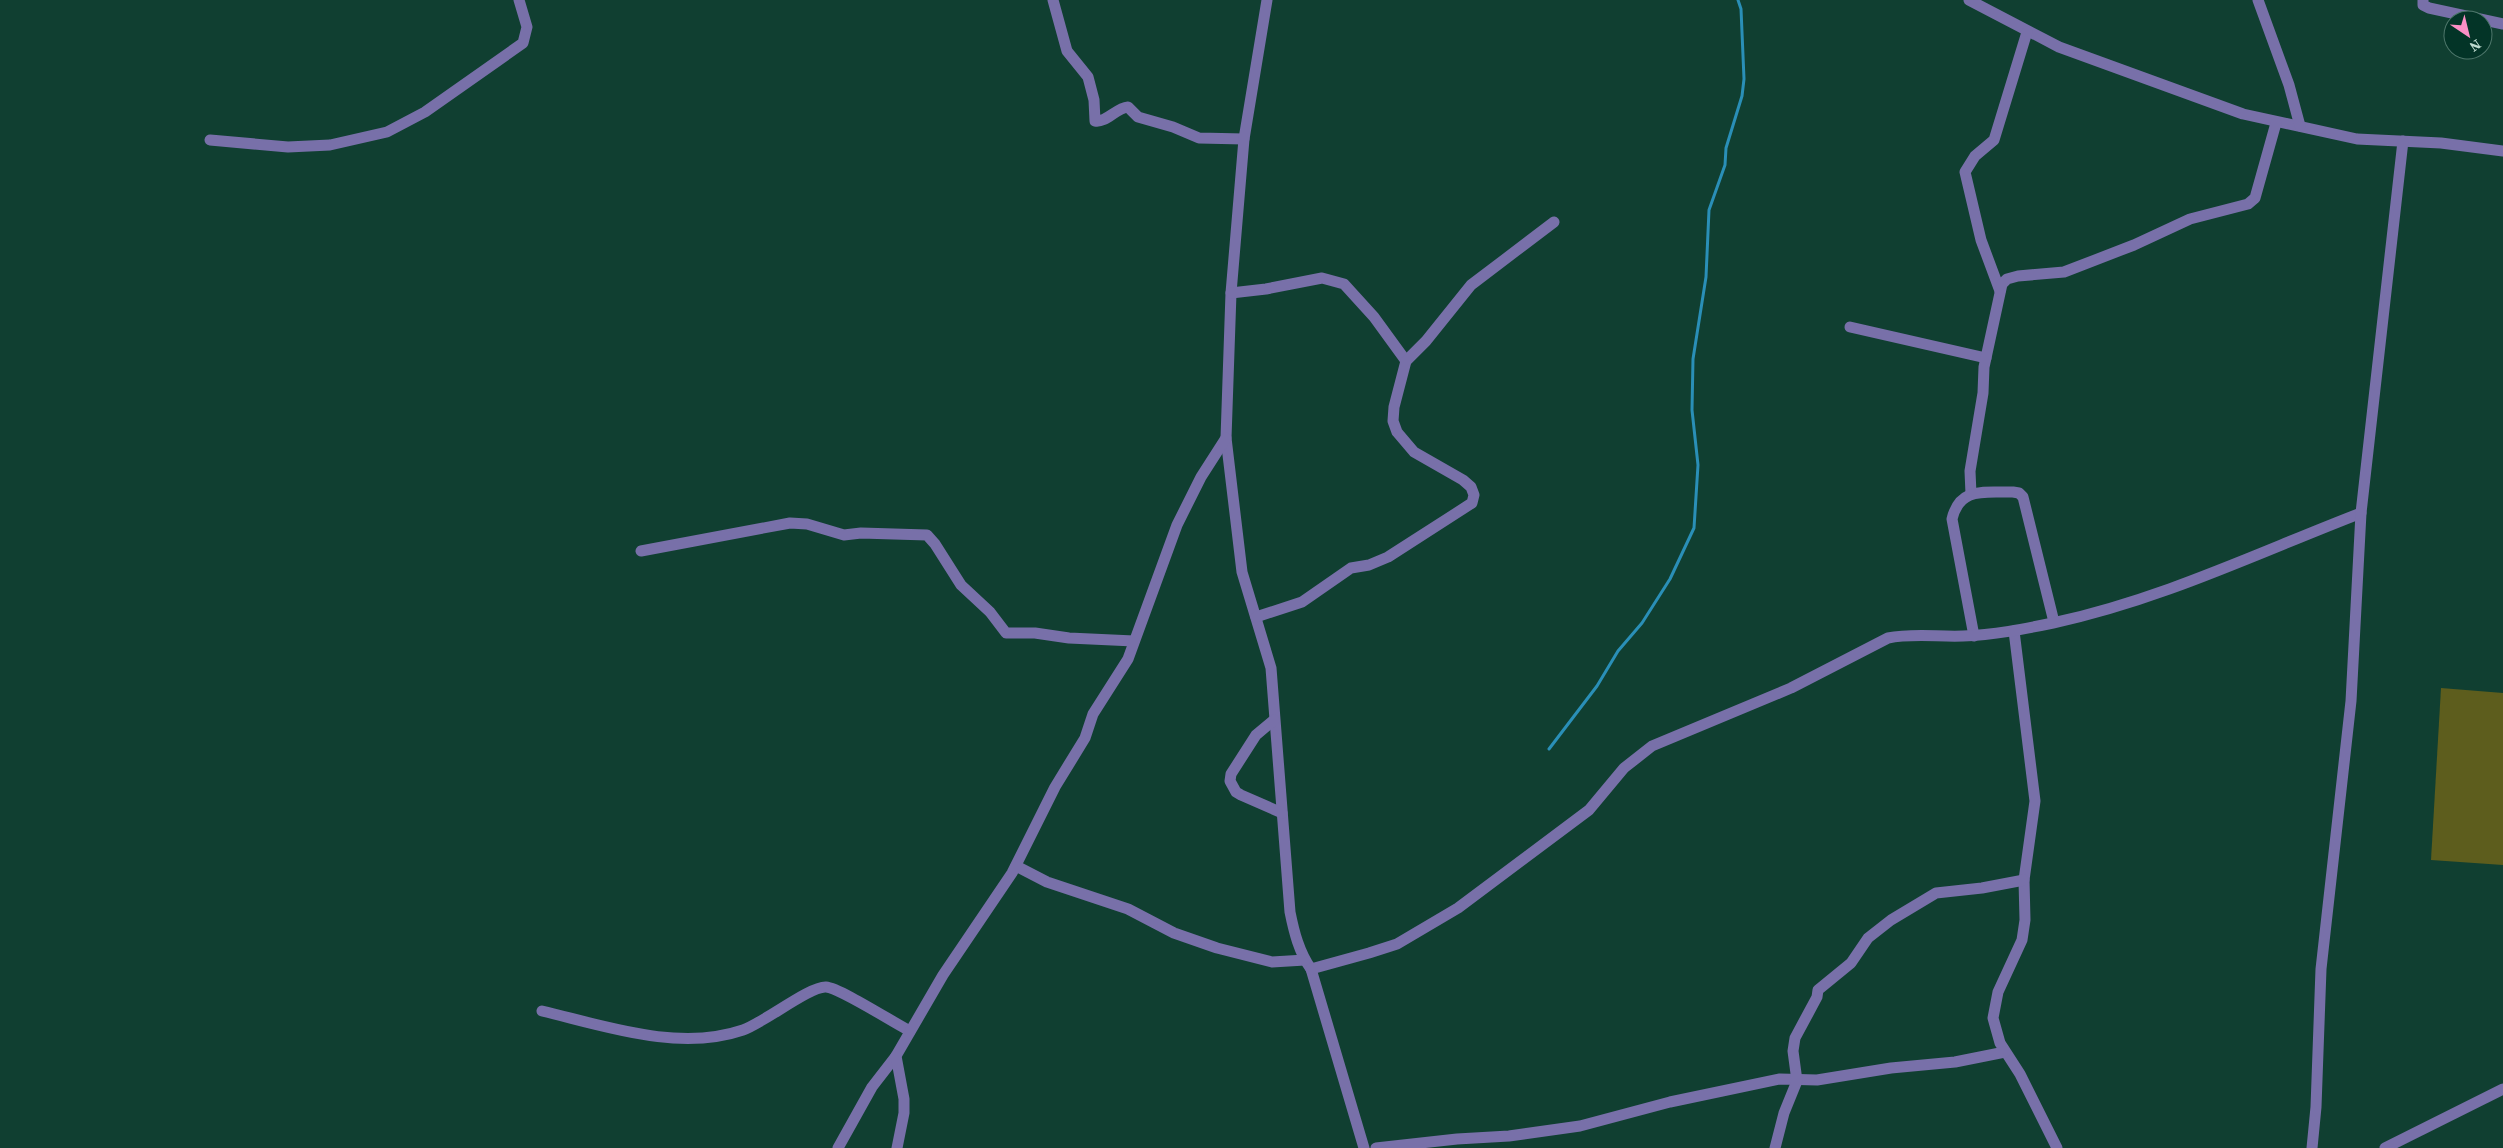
<svg xmlns="http://www.w3.org/2000/svg" width="2503" height="1148" font-family="'Source Serif 4',serif">
  <rect width="100%" height="100%" fill="#103f31"/>
  <!-- green -->
  <polygon fill="#5d5d1d" points="2441,688 2503,693 2503,865 2431,860"/>
  <g fill="none" stroke-linecap="round" stroke-linejoin="round">
    <!-- stream -->
    <polyline stroke="#2a8fb7" stroke-width="3" points="1549,749 1597,686 1618,651 1642,623 1670,579 1694,528 1698,465 1692,410 1693,359 1706,277 1709,210 1725,165 1726,148 1742,96 1744,79 1741,9 1738,0"/>
    <!-- minor -->
    <g stroke="#7870a9" stroke-width="11">
      <path d="M1053 0 1067 51 1088 77 1094 100 1095 121C1106 123 1116 108 1128 107L1138 117 1173 127 1199 138 1244 139"/>
      <path d="M1267 0 1244 139 1231 293 1226 438 1242 572 1271 668 1290 912C1294 932 1299 952 1311 969L1364 1148"/>
      <polyline points="1969,0 2059,47 2243,114 2357,139 2441,143 2503,151"/>
      <polyline points="2258,0 2289,85 2300,126"/>
      <polyline points="2423,0 2423,5 2429,8 2503,24"/>
      <polyline points="210,140 288,147 330,145 387,132 425,112 523,43 527,27 519,0"/>
      <polyline points="2000,291 1981,240 1965,172 1975,156 1994,140 2027,32"/>
      <polyline points="1231,293 1266,289 1322,278 1344,284 1374,317 1406,361"/>
      <polyline points="1850,327 1986,358"/>
      <polyline points="1971,494 1970,471 1983,393 1984,367 2002,284 2007,279 2018,276 2064,272 2134,245 2190,219 2248,204 2255,198 2276,123"/>
      <polyline points="641,551 790,523 807,524 844,535 861,533 927,535 935,544 961,585 990,612 1006,633 1035,633 1069,638 1134,641"/>
      <polyline points="1256,617 1302,602 1351,568 1369,565 1388,557 1472,503 1474,495 1471,487 1463,480 1414,452 1397,432 1393,421 1394,407 1406,361 1426,341 1471,285 1554,222"/>
      <polyline points="2014,631 2035,801 2024,880 2025,920 2022,940 1998,992 1993,1018 2000,1043 2020,1074 2057,1148"/>
      <path d="M1974 636 1952 519C1960 486 1985 493 2013 492L2019 493 2023 497 2054 622"/>
      <polyline points="1274,720 1256,735 1231,774 1230,781 1236,792 1241,795 1282,813"/>
      <polyline points="1016,866 1047,882 1128,909 1174,933 1217,948 1272,962 1305,960"/>
      <path d="M1311 969 1369 953 1397 944 1458 908 1589 810 1624 768 1652 746 1791 688 1888 638C1912 633 1938 637 1963 636 1994 635 2024 629 2053 623 2163 599 2257 553 2361 513"/>
      <path d="M542 1011C605 1026 679 1052 743 1030 765 1022 810 986 826 987 840 988 894 1023 910 1031"/>
      <polyline points="838,1148 872,1087 896,1056"/>
      <polyline points="897,1148 904,1113 904,1099 896,1056 943,975 1012,873 1055,787 1085,738 1093,714 1128,659 1177,525 1201,477 1226,438"/>
      <polyline points="1376,1148 1457,1139 1509,1136 1580,1126 1670,1102 1780,1079 1817,1080 1891,1068 1955,1062 2005,1052"/>
      <polyline points="1775,1148 1784,1113 1797,1081 1793,1051 1795,1038 1817,997 1818,990 1851,963 1868,938 1891,920 1936,893 1982,888 2024,880"/>
      <polyline points="2312,1148 2316,1107 2321,969 2351,701 2361,513 2403,141"/>
      <polyline points="2385,1148 2503,1089"/>
    </g>
  </g>
  <!-- north arrow -->
  <g transform="translate(2468 35) rotate(145)"><circle r="24" fill="#033427" stroke="#4e776b"/>
  <path d="M0-4L9 19L0 12L-9 19Z" fill="#fb8fc5"/>
  <text y="-8" font-size="14" font-weight="bold" text-anchor="middle" fill="#bfdcd0">N</text>
  </g>
</svg>
